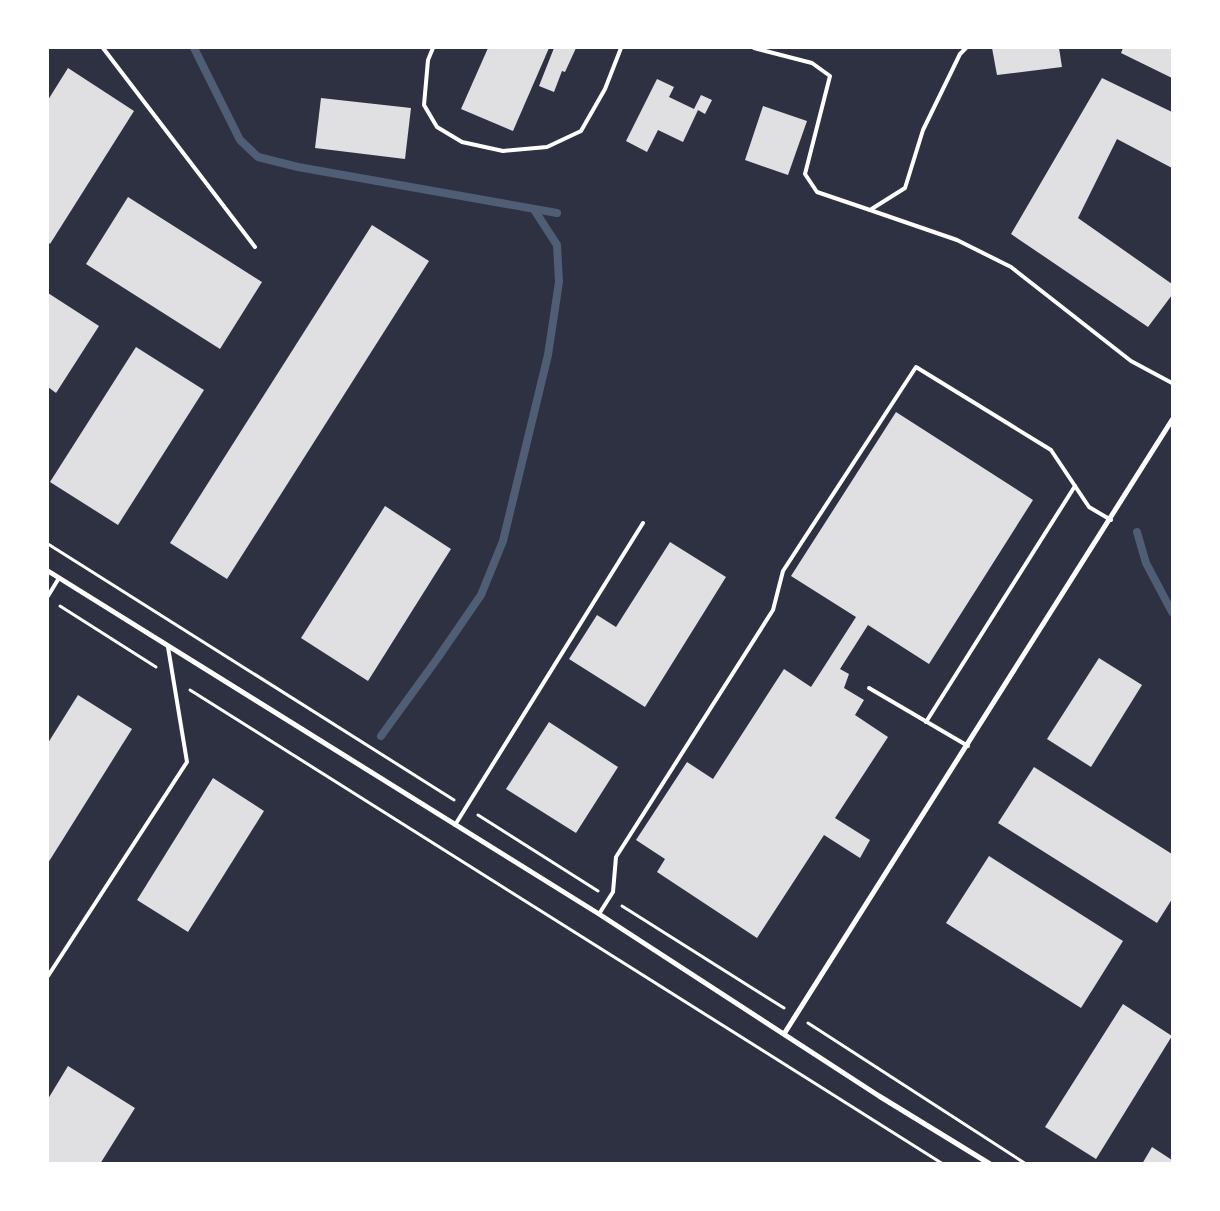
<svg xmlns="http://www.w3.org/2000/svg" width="1220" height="1211" font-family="'IBM Plex Serif',serif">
  <rect width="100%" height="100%" fill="#2d3142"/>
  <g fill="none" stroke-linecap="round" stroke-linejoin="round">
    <!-- stream -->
    <g stroke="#4f5d75" stroke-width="8">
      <polyline points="194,48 240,140 258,157 298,167 557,213"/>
      <polyline points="1137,532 1146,563 1172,612"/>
      <polyline points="381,736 437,659 481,595 503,541 548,355 559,282 557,245 535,211"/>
    </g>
  </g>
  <!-- building -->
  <g fill="#e0e0e3">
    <polygon points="488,48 549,48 513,131 461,109"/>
    <polygon points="554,48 576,48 565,72 562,71 554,92 539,86"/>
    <polygon points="992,48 1059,48 1062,67 997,75"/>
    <polygon points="1123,48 1172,48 1172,78 1121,53"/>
    <polygon points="68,68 134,111 50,244 48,242 48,100"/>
    <polygon points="1102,78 1172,112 1172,168 1117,139 1078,218 1172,284 1172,295 1148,327 1011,234"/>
    <polygon points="657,79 674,87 669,97 694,109 701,95 712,100 705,114 698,110 683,142 658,130 647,152 626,141"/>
    <polygon points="321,98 411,108 405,159 315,148"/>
    <polygon points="763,106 807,121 788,175 745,160"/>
    <polygon points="128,197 262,282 220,349 86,264"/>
    <polygon points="372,225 429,261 227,579 170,543"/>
    <polygon points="48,293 99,326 56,393 48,387"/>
    <polygon points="136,347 204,390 118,525 50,482"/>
    <polygon points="896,412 1033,500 929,664 868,625 840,669 849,674 844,688 864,700 855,715 888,737 835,818 870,840 860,858 824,835 757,938 657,872 665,859 636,840 687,762 713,779 784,669 811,687 856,617 791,576"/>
    <polygon points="385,506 451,549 368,681 301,638"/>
    <polygon points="670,542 726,577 645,707 569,659 597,615 616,627"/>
    <polygon points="1099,658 1142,685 1091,767 1047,739"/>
    <polygon points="78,695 132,729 48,863 48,743"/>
    <polygon points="549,722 618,767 576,833 506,789"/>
    <polygon points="1034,767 1172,854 1172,899 1157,923 998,823"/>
    <polygon points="213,778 264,811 188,932 137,900"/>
    <polygon points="989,856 1123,941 1081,1008 946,923"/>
    <polygon points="1123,1004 1172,1036 1096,1159 1045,1127"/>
    <polygon points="68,1066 135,1108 100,1164 48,1164 48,1099"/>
    <polygon points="1152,1147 1172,1160 1172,1164 1142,1164"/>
  </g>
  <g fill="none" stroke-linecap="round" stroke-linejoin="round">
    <!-- path -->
    <g stroke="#fff" stroke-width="3">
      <polyline points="48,544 454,800"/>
      <polyline points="60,606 156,667"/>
      <polyline points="190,690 943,1164"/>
      <polyline points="478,815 598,891"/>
      <polyline points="622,906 784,1008"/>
      <polyline points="808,1023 1026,1164"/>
    </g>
    <!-- service -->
    <g stroke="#fff" stroke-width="4">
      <polyline points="103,48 255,247"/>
      <polyline points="433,48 428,60 424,105 437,127 462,142 503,151 547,147 581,131 605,89 621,48"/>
      <polyline points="754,48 812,63 830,76 805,174 817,192 870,210 905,188 923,130 960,54 966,48"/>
      <polyline points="870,210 957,240 1011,267 1131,361 1172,383"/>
      <polyline points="48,596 59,578"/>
      <polyline points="869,688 968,746"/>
      <polyline points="926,722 1075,486"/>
      <polyline points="455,825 643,523"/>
      <polyline points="599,914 613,892 616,857 773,610 783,571 916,367 1051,450 1089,507 1111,520"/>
      <polyline points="48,976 187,762 168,647"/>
    </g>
    <!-- minor -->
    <g stroke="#fff" stroke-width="5">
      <polyline points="48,571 599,914 879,1096 990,1164"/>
      <polyline points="784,1034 1172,420"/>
    </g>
  </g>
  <!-- border -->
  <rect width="1220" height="1211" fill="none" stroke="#ffffff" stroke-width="98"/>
</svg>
